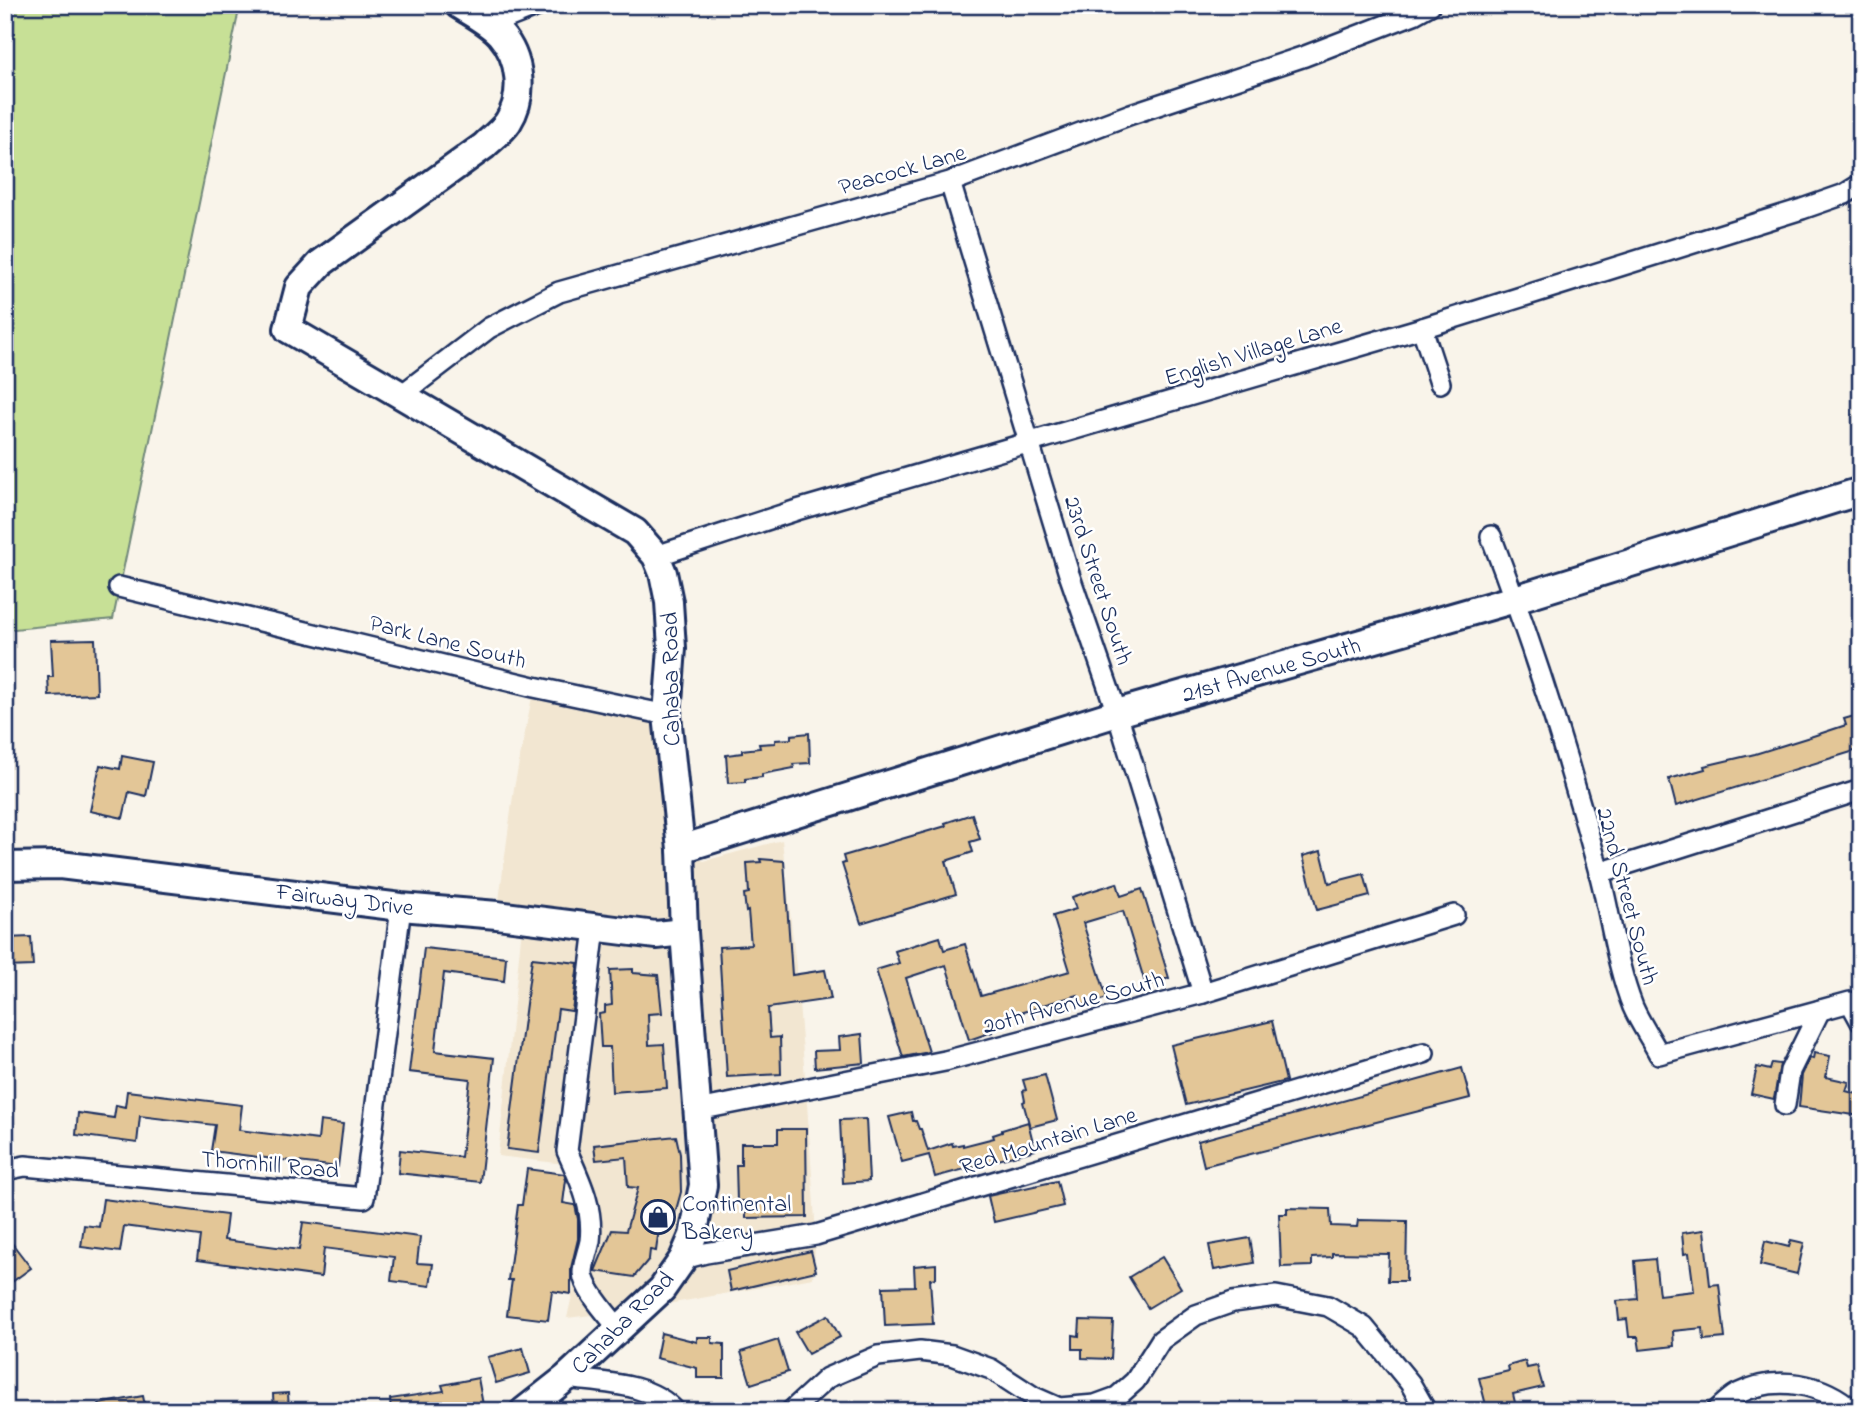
<svg xmlns="http://www.w3.org/2000/svg" width="1866" height="1416" font-family="'Indie Flower',sans-serif">
  <rect width="100%" height="100%" fill="#f9f4ea"/>
  <filter id="ink" filterUnits="userSpaceOnUse"><feTurbulence type="fractalNoise" baseFrequency=".0143" numOctaves="2"/><feDisplacementMap in="SourceGraphic" scale="14" xChannelSelector="R" yChannelSelector="G"/><feConvolveMatrix kernelMatrix="1 2 1 2 8 2 1 2 1" color-interpolation-filters="sRGB"/></filter>
  <g filter="url(#ink)">
    <!-- built -->
    <polygon fill="#f2e6d1" points="534,687 667,715 681,849 704,861 782,840 796,967 806,1089 816,1235 813,1278 640,1309 567,1318 582,1251 585,1209 565,1164 498,1156 523,918 497,915 514,788"/>
    <!-- green -->
    <polygon fill="#c7e096" stroke="#71887a" stroke-width="2" points="5,5 240,5 113,619 5,630"/>
    <!-- building -->
    <g fill="#e3c697" stroke="#1b2f5e" stroke-width="2">
      <polygon points="95,639 97,694 49,696 48,677 53,677 51,640"/>
      <polygon points="1861,714 1861,749 1676,806 1669,779 1705,769 1704,766 1755,754 1813,736 1846,725 1844,719"/>
      <polygon points="809,733 810,763 793,764 794,768 762,774 762,777 745,779 745,782 728,783 726,755 742,753 742,750 760,748 759,744 775,743 775,740 791,739 791,735"/>
      <polygon points="122,756 153,762 146,796 129,792 123,818 90,811 100,765 120,769"/>
      <polygon points="972,814 980,839 970,842 973,852 946,861 956,894 861,923 842,864 845,863 843,856 946,826 945,823"/>
      <polygon points="1321,851 1329,883 1364,874 1370,896 1317,910 1303,856"/>
      <polygon points="760,859 784,861 792,975 825,970 831,999 768,1008 770,1038 780,1037 781,1074 727,1077 719,947 751,945 748,911 746,912 744,894 749,893 747,863 761,862"/>
      <polygon points="1117,883 1121,896 1142,889 1169,978 1146,986 1123,911 1083,923 1107,998 1081,1006 1078,995 1039,1006 1040,1007 989,1022 992,1032 969,1040 946,965 906,978 929,1052 903,1057 876,970 899,963 895,951 940,937 944,950 965,944 981,996 1070,971 1053,916 1076,909 1072,897"/>
      <polygon points="31,937 33,966 5,967 5,938"/>
      <polygon points="424,948 506,957 504,981 444,973 435,1051 494,1058 480,1182 398,1173 400,1150 461,1157 470,1079 409,1072"/>
      <polygon points="532,958 578,963 572,1011 558,1009 539,1153 507,1149"/>
      <polygon points="633,969 633,973 658,975 662,1013 648,1014 649,1045 664,1044 667,1088 612,1092 610,1047 601,1047 599,1014 605,1013 605,1006 612,1005 610,970"/>
      <polygon points="1272,1021 1286,1081 1186,1105 1171,1045"/>
      <polygon points="862,1034 864,1063 815,1068 814,1051 840,1050 839,1037"/>
      <polygon points="1814,1053 1830,1056 1826,1077 1849,1082 1846,1091 1861,1095 1861,1116 1799,1107 1802,1075 1810,1058 1813,1059"/>
      <polygon points="1772,1063 1780,1064 1774,1099 1751,1094 1757,1067 1770,1070"/>
      <polygon points="1462,1068 1470,1098 1204,1166 1198,1141"/>
      <polygon points="1045,1075 1057,1120 1030,1127 1023,1102 1025,1101 1023,1091 1026,1090 1023,1080"/>
      <polygon points="127,1091 242,1105 239,1130 318,1140 320,1121 343,1124 338,1167 211,1151 215,1125 140,1116 137,1143 76,1135 78,1113 114,1118 116,1105 125,1107"/>
      <polygon points="911,1112 913,1121 916,1121 919,1129 921,1129 928,1151 952,1143 953,1146 963,1144 963,1146 994,1138 993,1135 1002,1132 1002,1130 1028,1122 1035,1150 935,1177 929,1155 902,1162 889,1117"/>
      <polygon points="866,1119 869,1181 843,1183 840,1120"/>
      <polygon points="778,1129 806,1129 807,1217 746,1218 746,1201 737,1201 736,1165 741,1165 741,1143 778,1143"/>
      <polygon points="676,1136 680,1154 681,1192 671,1228 658,1236 656,1251 650,1250 649,1259 634,1277 595,1271 612,1230 626,1231 638,1188 628,1187 626,1157 596,1160 594,1145"/>
      <polygon points="527,1169 564,1174 566,1180 563,1203 575,1205 578,1219 578,1239 571,1268 571,1294 552,1291 548,1320 507,1315 512,1280 508,1280 518,1205 522,1205"/>
      <polygon points="1057,1181 1063,1206 994,1222 988,1196"/>
      <polygon points="103,1199 227,1215 224,1240 299,1250 303,1222 420,1237 417,1263 433,1264 430,1286 391,1281 394,1257 324,1248 321,1277 197,1260 200,1236 124,1226 120,1252 81,1247 84,1225 99,1227"/>
      <polygon points="1287,1208 1330,1209 1331,1226 1357,1227 1358,1220 1407,1221 1406,1281 1388,1281 1389,1254 1332,1253 1332,1257 1312,1258 1312,1266 1281,1267 1279,1214 1287,1214"/>
      <polygon points="1704,1230 1710,1285 1719,1284 1725,1338 1704,1340 1703,1328 1673,1331 1674,1346 1640,1350 1638,1337 1629,1337 1627,1319 1619,1320 1617,1301 1638,1299 1635,1261 1655,1259 1659,1295 1694,1291 1689,1253 1684,1254 1682,1233"/>
      <polygon points="5,1234 31,1268 5,1287"/>
      <polygon points="1250,1238 1254,1263 1214,1270 1209,1245"/>
      <polygon points="1791,1240 1804,1243 1797,1274 1760,1265 1765,1241 1789,1247"/>
      <polygon points="811,1251 816,1271 731,1291 727,1271"/>
      <polygon points="1162,1257 1181,1288 1148,1308 1129,1277"/>
      <polygon points="936,1264 936,1278 930,1279 933,1324 885,1326 883,1287 915,1286 914,1266"/>
      <polygon points="828,1315 840,1337 808,1354 795,1332"/>
      <polygon points="1080,1320 1113,1321 1111,1359 1082,1358 1082,1349 1073,1349 1073,1335 1079,1336"/>
      <polygon points="661,1333 697,1342 697,1337 712,1337 712,1343 724,1344 724,1378 697,1378 697,1368 656,1358"/>
      <polygon points="778,1340 788,1372 751,1384 741,1352"/>
      <polygon points="523,1348 530,1373 496,1383 488,1357"/>
      <polygon points="1525,1361 1527,1368 1537,1366 1543,1387 1513,1394 1517,1411 1498,1411 1496,1406 1487,1409 1479,1378 1509,1371 1508,1366"/>
      <polygon points="478,1378 483,1405 476,1406 477,1411 391,1411 390,1399 444,1391 442,1385"/>
      <polygon points="288,1393 289,1411 274,1411 273,1394"/>
      <polygon points="143,1396 146,1411 100,1411 99,1404"/>
    </g>
    <g fill="none" stroke-linecap="round" stroke-linejoin="round">
      <!-- street casing -->
      <g stroke="#1b2f5e" stroke-width="24">
        <g id="street">
          <polyline points="489,25 540,5"/>
          <polyline points="950,182 1069,574 1117,713 1203,993"/>
          <polyline points="1422,328 1440,383"/>
          <polyline points="400,396 489,328 559,292 950,182 1131,114 1305,56 1414,14 1430,5"/>
          <path d="M1491 536C1533 646 1569 759 1599 872 1611 917 1616 964 1633 1007 1640 1023 1651 1039 1659 1054L1850 1002 1861 1022"/>
          <polyline points="656,556 797,510 1422,328 1802,209 1845,194 1861,184"/>
          <polyline points="119,587 534,687 667,715"/>
          <polyline points="1599,873 1861,790"/>
          <path d="M595 928 567 1151C580 1180 594 1208 590 1241 588 1251 583 1263 583 1273 584 1290 609 1316 619 1329"/>
          <polyline points="1785,1105 1790,1071 1820,1010"/>
          <polyline points="698,1110 945,1061 1203,993 1454,915"/>
          <polyline points="5,1170 25,1166 364,1198 401,907"/>
          <polyline points="683,1259 706,1253 816,1235 1424,1053"/>
          <path d="M566 1378C602 1383 649 1382 675 1411"/>
          <polyline points="791,1411 827,1378 878,1356 920,1351 952,1355 991,1369 1034,1397 1059,1408 1095,1405 1117,1397 1135,1381 1161,1340 1196,1315 1233,1302 1276,1296 1328,1306 1364,1327 1410,1383 1426,1411"/>
          <path d="M1716 1411C1723 1405 1730 1398 1737 1394 1776 1374 1823 1383 1854 1411"/>
        </g>
      </g>
      <!-- secondary casing -->
      <g stroke="#1b2f5e" stroke-width="32">
        <g id="secondary">
          <path d="M459 5C473 14 489 22 500 34 521 58 525 95 508 122 502 131 491 139 484 146L321 263 299 287 288 329 635 532 656 556 663 573 669 602 672 648 667 715 681 849 684 932 703 1185 693 1236 683 1259 662 1289 566 1378 524 1411"/>
          <polyline points="681,849 1117,713 1515,599 1861,491"/>
          <polyline points="5,866 60,865 401,907 497,915 656,935 684,932"/>
        </g>
      </g>
      <!-- street -->
      <use href="#street" stroke="#fff" stroke-width="19"/>
      <!-- secondary -->
      <use href="#secondary" stroke="#fff" stroke-width="26"/>
    </g>
  </g>
  <!-- icons -->
  <defs>
    <g id="shop-ring" transform="scale(1.75)"><circle r="9.5" fill="#fff" stroke="#1b2f5e" stroke-width="1.5"/><path d="M-5-2.5h2.3a2.7 3.5 0 0 1 5.4 0H5L5.5 6h-11ZM-1.5-2.5h3a1.5 2.3 0 0 0-3 0Z" fill="#1b2f5e"/></g>
  </defs>
  <g fill-rule="evenodd">
    <use href="#shop-ring" x="658" y="1217"/>
  </g>
  <g text-anchor="middle" stroke-width="5" stroke-linejoin="round" paint-order="stroke">
    <!-- street labels -->
    <g font-size="24" fill="#1b2f5e" stroke="#fff">
      <text transform="translate(902 169) rotate(-16)" y="8">Peacock Lane</text>
      <text transform="translate(1253 351) rotate(-17)" y="8">English Village Lane</text>
      <text transform="translate(1099 580) rotate(72)" y="8">23rd Street South</text>
      <text transform="translate(448 641) rotate(14)" y="8">Park Lane South</text>
      <text transform="translate(1271 669) rotate(-16)" y="8">21st Avenue South</text>
      <text transform="translate(670 679) rotate(-91)" y="8">Cahaba Road</text>
      <text transform="translate(1628 896) rotate(75)" y="8">22nd Street South</text>
      <text transform="translate(345 899) rotate(7)" y="8">Fairway Drive</text>
      <text transform="translate(1073 1002) rotate(-15)" y="8">20th Avenue South</text>
      <text transform="translate(1048 1140) rotate(-17)" y="8">Red Mountain Lane</text>
      <text transform="translate(270 1164) rotate(5)" y="8">Thornhill Road</text>
      <text transform="translate(622 1322) rotate(-45)" y="8">Cahaba Road</text>
    </g>
    <!-- poi labels -->
    <g font-size="24" fill="#1b2f5e" stroke="#fff" text-anchor="start">
      <text x="682" y="1211">Continental<tspan x="682" dy="28">Bakery</tspan></text>
    </g>
  </g>
  <!-- margin -->
  <rect width="1866" height="1416" fill="none" stroke="#fff" stroke-width="28"/>
  <rect x="14" y="14" width="1838" height="1388" fill="none" stroke="#1b2f5e" stroke-width="2.5" filter="url(#ink)"/>
</svg>
